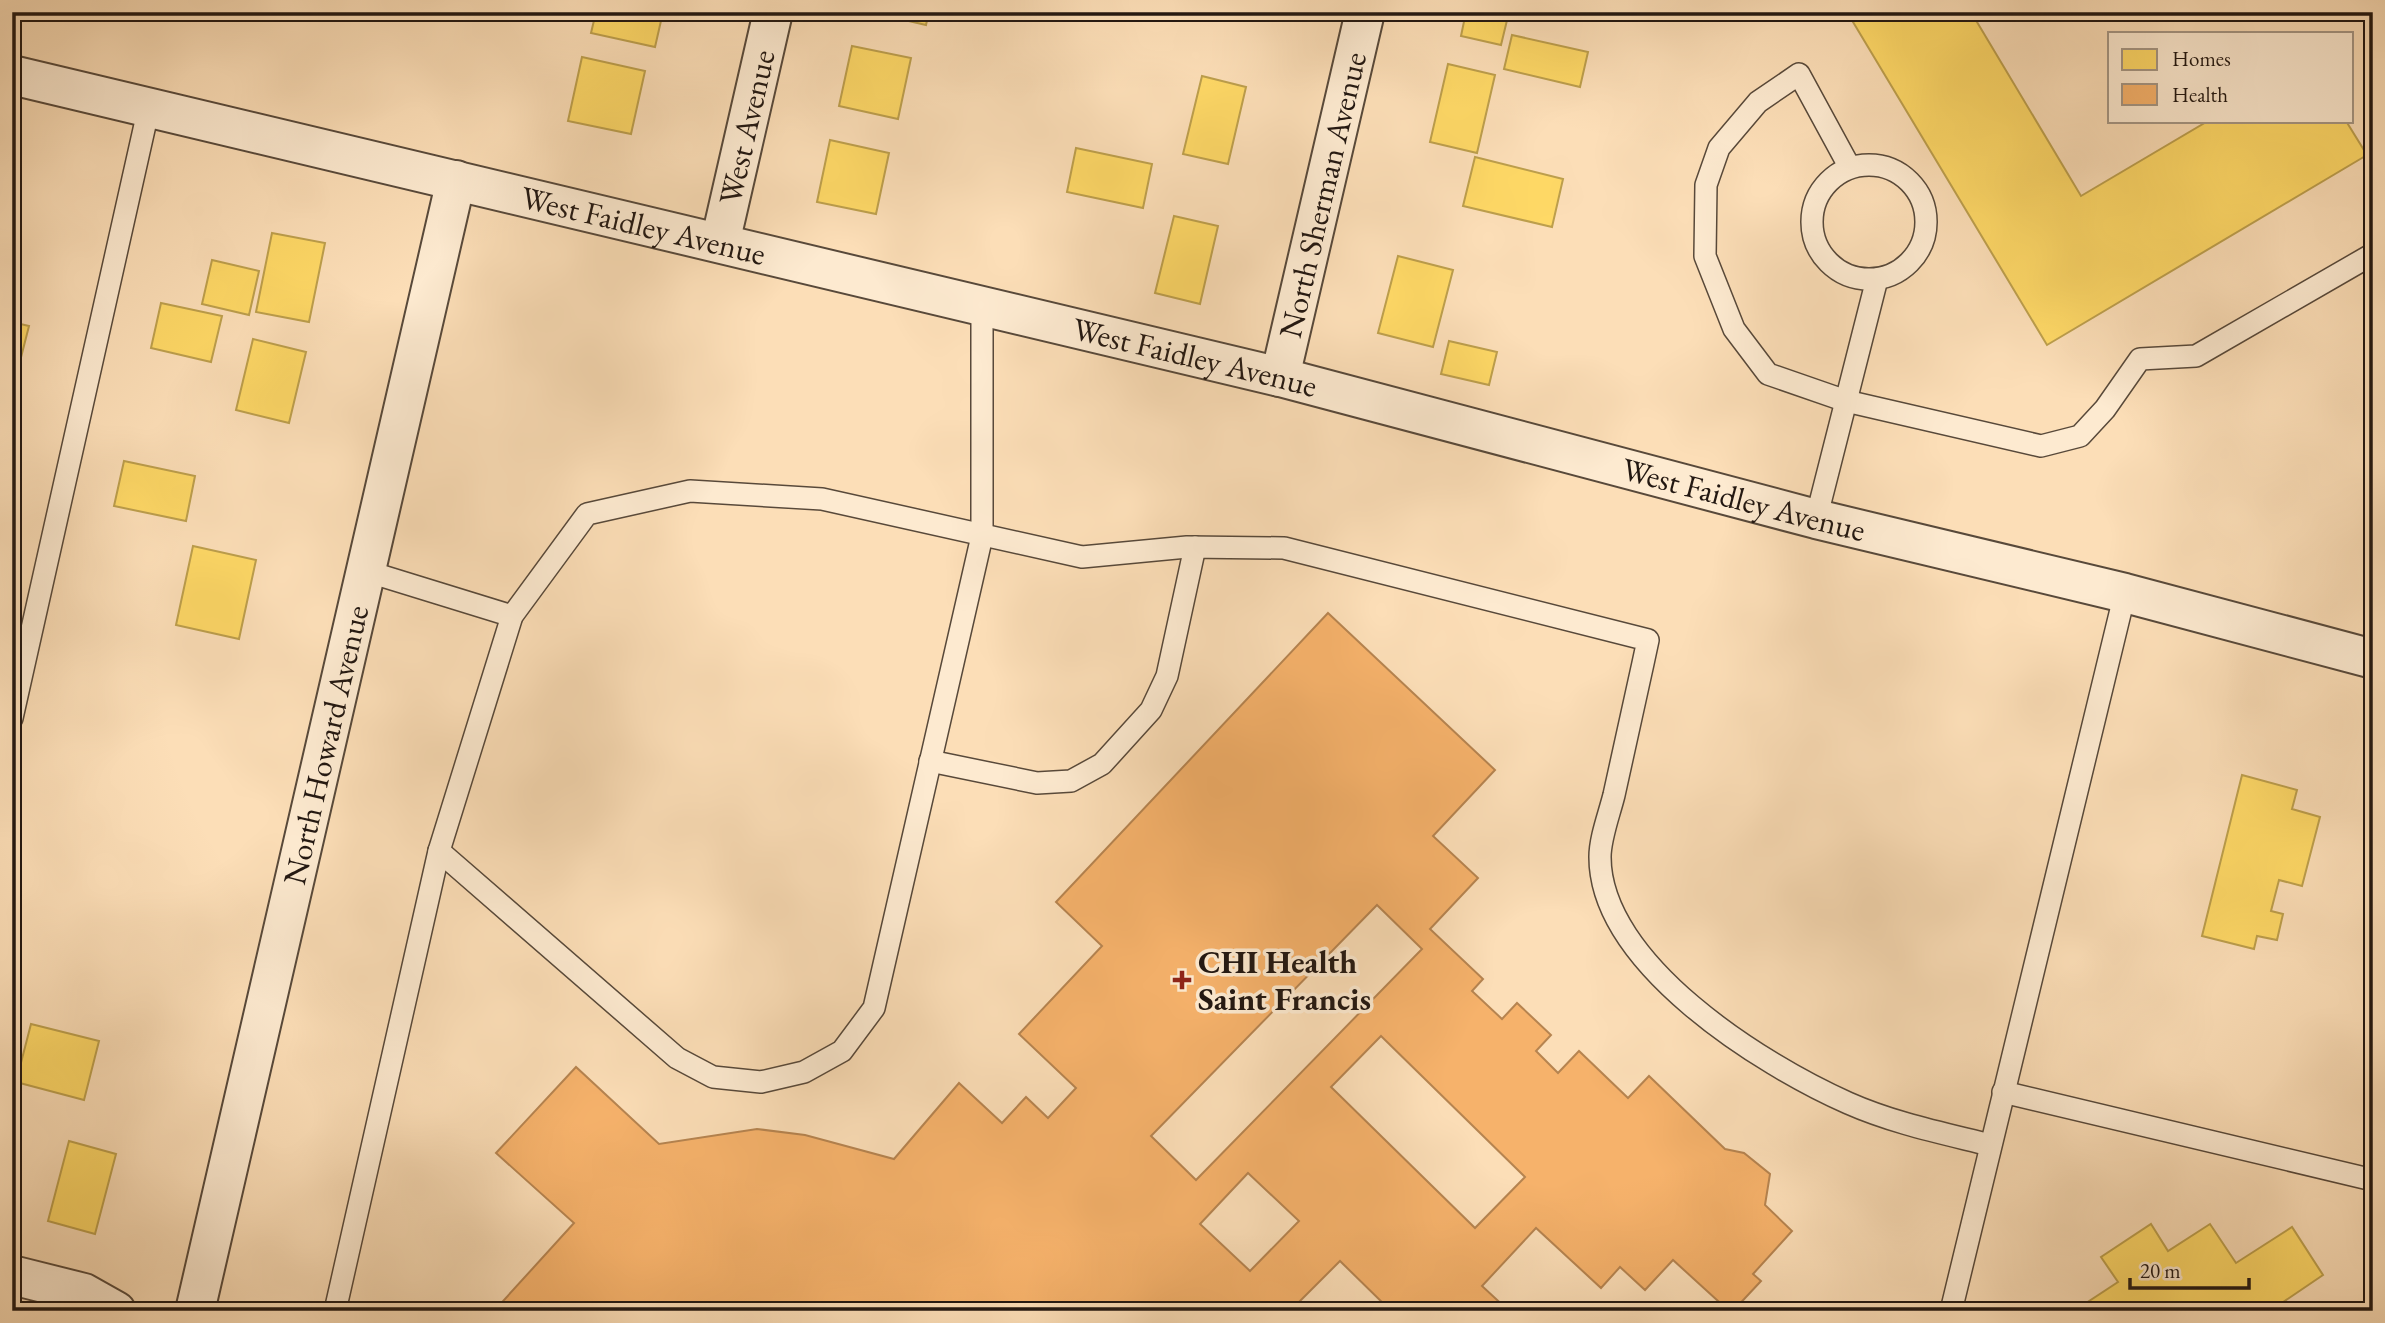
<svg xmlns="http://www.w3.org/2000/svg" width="2385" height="1323" font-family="'EB Garamond',serif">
  <rect width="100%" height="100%" fill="#fcdeb7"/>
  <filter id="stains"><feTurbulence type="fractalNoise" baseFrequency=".00286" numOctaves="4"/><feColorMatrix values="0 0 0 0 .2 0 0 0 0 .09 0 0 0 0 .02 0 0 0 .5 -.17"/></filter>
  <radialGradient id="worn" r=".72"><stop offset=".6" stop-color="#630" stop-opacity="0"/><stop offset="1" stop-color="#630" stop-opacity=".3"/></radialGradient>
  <!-- homes -->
  <g fill="#ffd966" stroke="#bd9f4c" stroke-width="2">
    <polygon points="596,12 663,12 655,47 591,33"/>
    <polygon points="870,12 929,12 926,25"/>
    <polygon points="1466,12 1509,12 1501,45 1461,36"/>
    <polygon points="1847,12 1971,12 2081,196 2208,121 2346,121 2367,155 2047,345"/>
    <polygon points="1512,35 1588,52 1580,87 1504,69"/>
    <polygon points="852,46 911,58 898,119 839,106"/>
    <polygon points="582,57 645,71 631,134 568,121"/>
    <polygon points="1448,64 1495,75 1477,153 1430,142"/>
    <polygon points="1202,76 1246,87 1228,164 1183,154"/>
    <polygon points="830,140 889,153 876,214 817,202"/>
    <polygon points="1076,148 1152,164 1143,208 1067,192"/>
    <polygon points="1475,157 1563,179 1552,227 1463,206"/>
    <polygon points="1174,216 1218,226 1200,304 1155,293"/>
    <polygon points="272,233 325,243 309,322 256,312"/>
    <polygon points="1398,256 1453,270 1433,347 1378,333"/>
    <polygon points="212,260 259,271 249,315 202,304"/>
    <polygon points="161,303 222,316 211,362 151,348"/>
    <polygon points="12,322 29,326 16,377 12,376"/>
    <polygon points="253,339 306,352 289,423 236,410"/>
    <polygon points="1449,341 1497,352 1489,385 1441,374"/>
    <polygon points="124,461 195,476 186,521 114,506"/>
    <polygon points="193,546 256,560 239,639 176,625"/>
    <polygon points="2242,775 2297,790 2292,809 2320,817 2302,886 2279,880 2271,911 2283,914 2277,940 2257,936 2254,949 2202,936"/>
    <polygon points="31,1024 99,1041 84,1100 16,1082"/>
    <polygon points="69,1141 116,1154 95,1234 48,1221"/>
    <polygon points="2151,1224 2168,1251 2210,1224 2236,1263 2292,1227 2323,1275 2270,1311 2074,1311 2118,1282 2101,1257"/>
  </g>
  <!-- health -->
  <path fill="#f6b26b" stroke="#b68450" stroke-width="2" fill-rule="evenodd" d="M1328 613 1495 770 1433 836 1478 878 1430 929 1483 979 1472 991 1502 1019 1517 1003 1551 1035 1536 1051 1558 1073 1579 1051 1628 1098 1649 1076 1725 1149 1744 1153 1770 1174 1765 1205 1792 1231 1753 1274 1761 1281 1733 1311H1729L1673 1260 1645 1290 1620 1267 1601 1288 1536 1228 1482 1286 1509 1311H1391L1340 1261 1290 1311H494L574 1223 496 1153 576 1067 659 1144 757 1129 805 1135 894 1159 959 1083 1002 1123 1026 1097 1048 1118 1076 1088 1019 1034 1102 946 1056 902ZM1377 905 1422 949 1196 1180 1151 1136ZM1381 1036 1525 1177 1475 1228 1331 1087ZM1248 1173 1299 1221 1250 1271 1200 1224Z"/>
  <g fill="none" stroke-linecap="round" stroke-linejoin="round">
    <!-- service casing -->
    <g stroke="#58493a" stroke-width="24">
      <g id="service">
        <circle cx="1869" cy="222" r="57"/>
        <polyline points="1849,166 1799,74 1758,102 1719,148 1706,185 1705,256 1734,329 1768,374 1846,401 2041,446 2080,436 2105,409 2140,359 2196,356 2373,254"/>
        <polyline points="1816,519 1877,279"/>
        <polyline points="366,571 512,616"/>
        <polyline points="12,718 149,107"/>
        <polyline points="930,761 1037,783 1071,781 1102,764 1151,710 1167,676 1195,547"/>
        <polyline points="439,851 677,1058 713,1077 761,1082 804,1072 842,1051 874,1008 982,536 982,306"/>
        <polyline points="2003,1092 2373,1180"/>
        <path d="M335 1311 439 851 512 616 587 514 690 491 822 499 1082 557 1187 547 1284 548 1648 640C1637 692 1625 744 1614 795 1609 815 1600 838 1600 857 1600 964 1762 1065 1848 1103 1893 1123 1942 1133 1990 1145"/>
        <polyline points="1951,1311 2125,593"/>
      </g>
    </g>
    <!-- minor casing -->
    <g stroke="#58493a" stroke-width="42">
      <g id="minor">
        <path id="s1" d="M720 243 773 12"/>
        <path id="s2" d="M1280 377 1365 12"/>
        <polyline points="12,1275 84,1293 116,1311"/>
        <path id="s3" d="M195 1311 456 180"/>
      </g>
    </g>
    <!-- tertiary casing -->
    <g stroke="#58493a" stroke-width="42">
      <g id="tertiary">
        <path id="s4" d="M12 75 1280 377 1816 519 2125 593 2373 659"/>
      </g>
    </g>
    <!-- service -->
    <use href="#service" stroke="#fdead0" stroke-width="21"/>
    <!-- minor -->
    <use href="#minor" stroke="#fdead0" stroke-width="38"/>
    <!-- tertiary -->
    <use href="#tertiary" stroke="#fdead0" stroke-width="38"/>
  </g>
  <!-- markers -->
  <path fill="#8f2418" stroke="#fdead0" stroke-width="2.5" d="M1178.5 969.5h7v7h7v7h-7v7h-7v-7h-7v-7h7z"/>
  <g text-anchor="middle" stroke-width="7" stroke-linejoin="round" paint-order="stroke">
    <!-- street labels -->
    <g font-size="32" fill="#221711" stroke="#fdead0">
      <text dy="11" stroke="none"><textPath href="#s1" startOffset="119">West Avenue</textPath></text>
      <text dy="11" stroke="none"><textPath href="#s2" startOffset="187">North Sherman Avenue</textPath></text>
      <text dy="11" stroke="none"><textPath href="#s4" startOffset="649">West Faidley Avenue</textPath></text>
      <text dy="11" stroke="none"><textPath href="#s4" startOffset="1216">West Faidley Avenue</textPath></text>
      <text dy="11" stroke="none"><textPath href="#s4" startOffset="1783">West Faidley Avenue</textPath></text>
      <text dy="11" stroke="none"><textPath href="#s3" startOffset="581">North Howard Avenue</textPath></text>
    </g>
    <!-- poi labels -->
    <g font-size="32" font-weight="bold" fill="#221711" stroke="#fdead0" text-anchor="start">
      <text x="1198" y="973">CHI Health<tspan x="1198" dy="37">Saint Francis</tspan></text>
    </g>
  </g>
  <!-- margin -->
  <rect width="2385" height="1323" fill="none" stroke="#fcdeb7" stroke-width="42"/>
  <rect x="14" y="14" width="2357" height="1295" fill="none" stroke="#221711" stroke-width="3.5"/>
  <rect x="21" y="21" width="2343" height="1281" fill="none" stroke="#221711" stroke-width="2"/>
  <!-- legend -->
  <rect x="2108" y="32" width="245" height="91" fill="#fdead0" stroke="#a59684" stroke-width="2"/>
  <rect x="2122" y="49" width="35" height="21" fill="#ffd966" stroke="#a59684" stroke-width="2"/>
  <text x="2172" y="66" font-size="21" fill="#221711">Homes</text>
  <rect x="2122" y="84" width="35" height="21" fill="#f6b26b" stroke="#a59684" stroke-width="2"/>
  <text x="2172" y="102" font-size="21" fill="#221711">Health</text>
  <!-- scale -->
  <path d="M2130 1278v10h119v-10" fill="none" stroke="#221711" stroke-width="3.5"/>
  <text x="2140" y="1278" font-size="21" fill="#221711" stroke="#fdead0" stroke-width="5" paint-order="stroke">20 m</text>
  <rect width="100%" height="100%" filter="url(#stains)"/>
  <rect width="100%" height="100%" fill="url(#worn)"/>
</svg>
